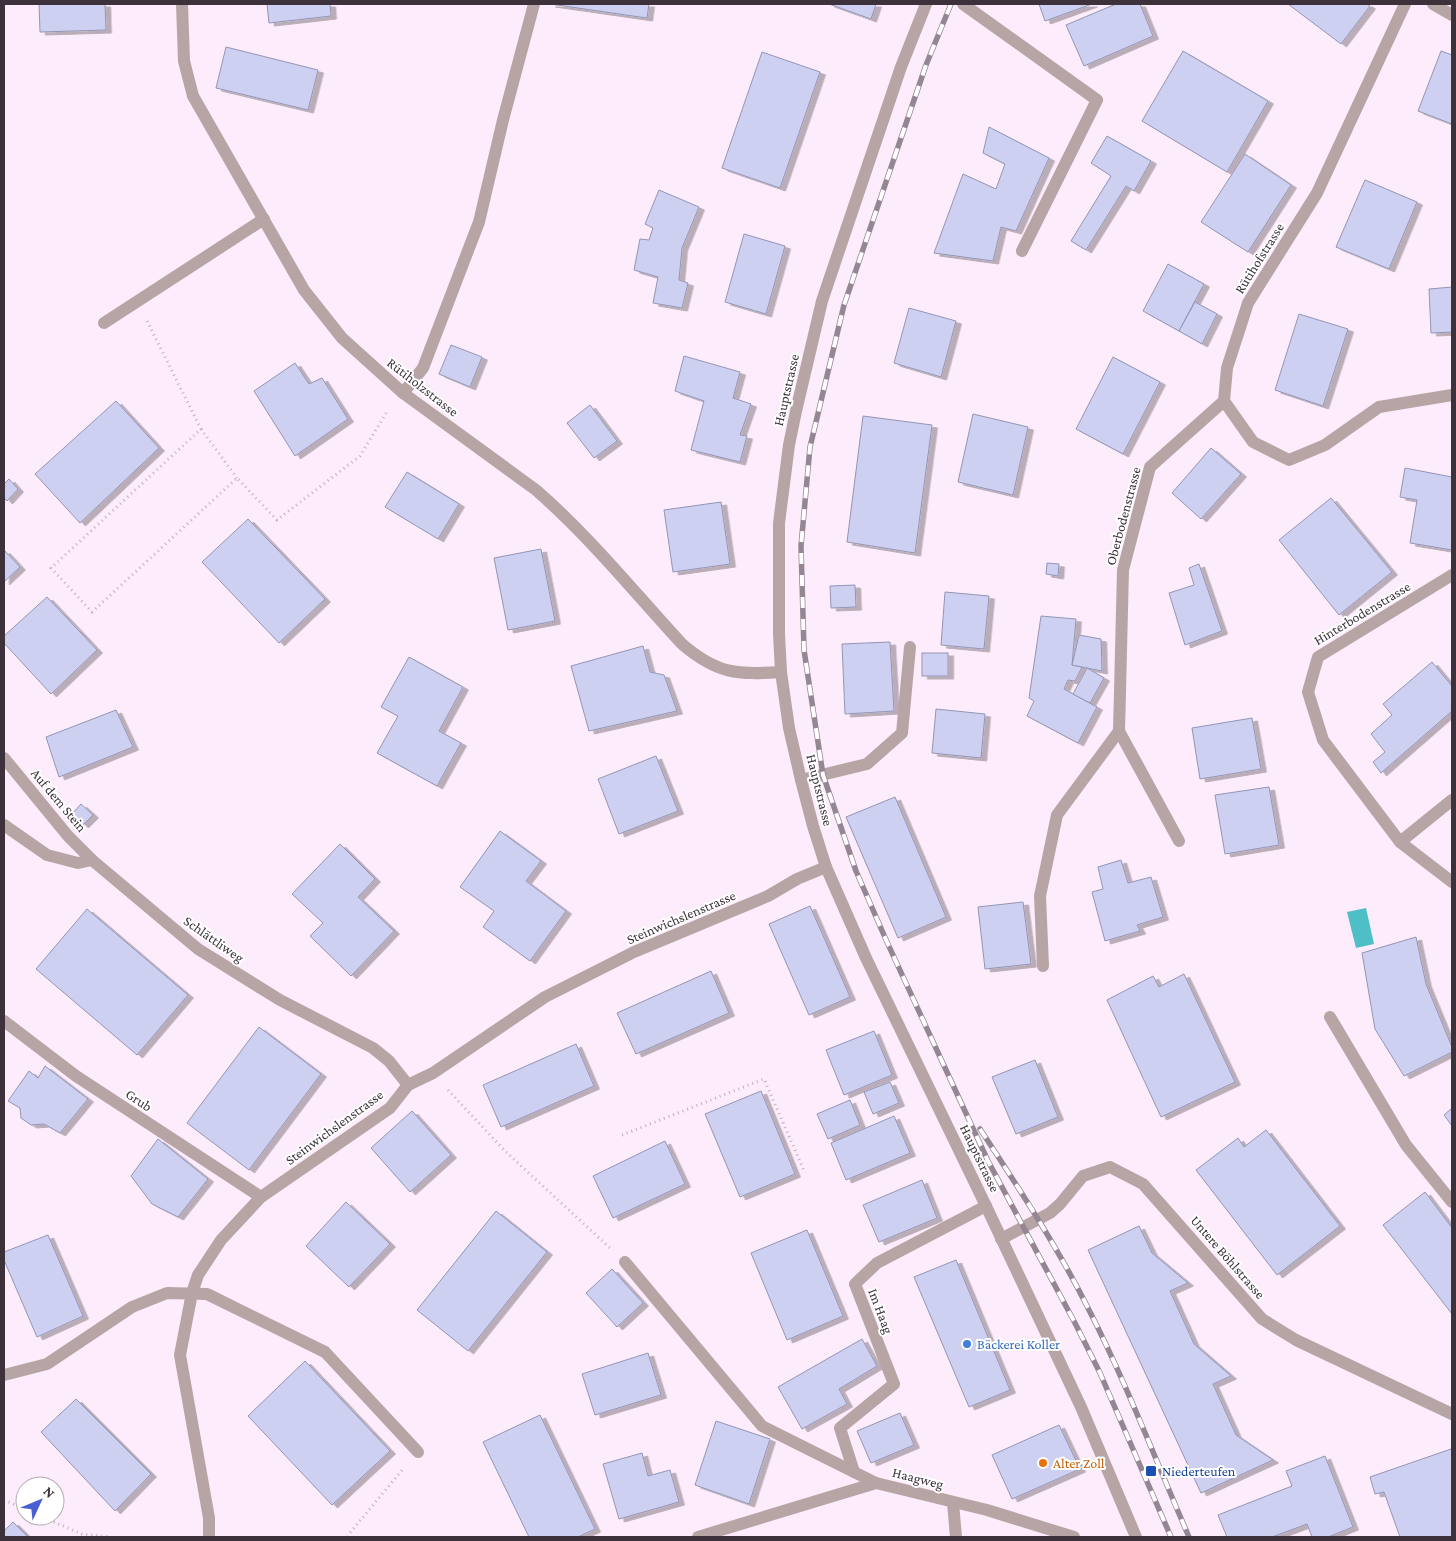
<svg xmlns="http://www.w3.org/2000/svg" width="1456" height="1541" font-family="'Crimson Pro',serif">
  <defs>
    <filter id="shadow"><feDropShadow dx="5.5" dy="3" stdDeviation="0" flood-color="#0004"/></filter>
  </defs>
  <rect width="100%" height="100%" fill="#fdecfb"/>
  <!-- water -->
  <polygon fill="#4fbfc7" points="1366,908 1374,944 1356,948 1347,912"/>
  <!-- building -->
  <g fill="#ced0f2" stroke="#9395b4" filter="url(#shadow)">
    <polygon points="39,4 105,4 106,30 40,32"/>
    <polygon points="267,4 330,4 331,16 269,23"/>
    <polygon points="550,4 649,4 647,18"/>
    <polygon points="829,4 876,4 871,19"/>
    <polygon points="1039,4 1092,4 1045,21"/>
    <polygon points="1116,4 1140,4 1153,36 1084,66 1066,25"/>
    <polygon points="1288,4 1367,4 1370,6 1341,44"/>
    <polygon points="226,47 318,70 308,110 216,88"/>
    <polygon points="1183,51 1268,101 1227,172 1142,121"/>
    <polygon points="1441,51 1452,55 1452,124 1418,111"/>
    <polygon points="762,52 820,72 780,188 722,168"/>
    <polygon points="989,127 1049,158 1016,231 1001,227 993,261 934,253 963,174 996,189 1005,164 983,153"/>
    <polygon points="1107,136 1151,161 1134,191 1126,186 1086,250 1071,241 1111,176 1091,163"/>
    <polygon points="1245,154 1291,185 1248,252 1201,222"/>
    <polygon points="1365,180 1417,202 1389,269 1336,247"/>
    <polygon points="659,190 699,207 682,248 679,280 688,283 682,308 653,303 658,277 634,270 640,239 649,240 653,228 645,224"/>
    <polygon points="744,234 785,246 766,314 725,302"/>
    <polygon points="1168,264 1204,284 1179,331 1143,311"/>
    <polygon points="1452,287 1452,332 1431,333 1429,289"/>
    <polygon points="1195,302 1217,314 1202,344 1179,331"/>
    <polygon points="909,308 956,321 941,377 894,363"/>
    <polygon points="1299,314 1348,329 1323,406 1275,390"/>
    <polygon points="451,345 482,357 470,387 439,374"/>
    <polygon points="684,356 740,372 733,398 751,404 740,435 747,436 740,462 691,450 704,401 675,391"/>
    <polygon points="1113,357 1160,382 1123,454 1076,429"/>
    <polygon points="295,363 309,384 322,378 348,419 295,456 254,391"/>
    <polygon points="116,401 159,448 80,523 35,474"/>
    <polygon points="590,405 617,441 594,458 567,423"/>
    <polygon points="973,414 1028,427 1013,495 958,482"/>
    <polygon points="863,416 932,425 915,553 847,542"/>
    <polygon points="1211,448 1241,474 1201,519 1172,493"/>
    <polygon points="1405,468 1452,477 1452,550 1410,543 1417,500 1400,497"/>
    <polygon points="407,472 459,504 438,539 385,507"/>
    <polygon points="9,479 18,489 7,501 4,498 4,484"/>
    <polygon points="1331,498 1392,572 1339,615 1279,540"/>
    <polygon points="721,502 730,564 673,572 664,510"/>
    <polygon points="248,519 325,599 279,643 202,562"/>
    <polygon points="541,549 555,621 508,630 494,558"/>
    <polygon points="4,550 20,567 4,582"/>
    <polygon points="1047,563 1059,564 1058,576 1046,574"/>
    <polygon points="1199,564 1222,631 1185,645 1169,593 1194,585 1189,568"/>
    <polygon points="855,585 856,607 831,608 830,586"/>
    <polygon points="945,592 989,596 984,649 941,645"/>
    <polygon points="47,597 97,650 51,694 4,643 4,636"/>
    <polygon points="1041,616 1076,619 1072,665 1082,667 1075,681 1068,680 1064,689 1097,707 1078,743 1027,716 1034,701 1029,698"/>
    <polygon points="1079,635 1101,639 1102,671 1072,665"/>
    <polygon points="890,642 894,711 845,714 842,644"/>
    <polygon points="643,646 650,672 664,675 677,711 589,731 571,666"/>
    <rect x="922" y="653" width="26" height="23"/>
    <polygon points="409,657 463,687 439,731 461,743 437,786 377,753 398,716 381,707"/>
    <polygon points="1432,662 1452,686 1452,711 1381,773 1373,762 1385,752 1371,734 1392,715 1383,704"/>
    <polygon points="1087,668 1104,678 1090,703 1073,694"/>
    <polygon points="936,709 985,714 981,758 932,753"/>
    <polygon points="116,710 133,747 59,777 46,737"/>
    <polygon points="1252,718 1261,769 1200,779 1192,728"/>
    <polygon points="656,756 678,811 619,834 598,779"/>
    <polygon points="1269,787 1279,845 1225,854 1215,795"/>
    <polygon points="895,797 946,917 898,938 846,817"/>
    <polygon points="81,804 93,815 83,825 72,814"/>
    <polygon points="500,831 541,861 526,881 566,911 530,961 483,927 494,911 460,887"/>
    <polygon points="340,844 375,879 358,897 394,931 351,976 310,936 323,923 292,894"/>
    <polygon points="1121,860 1128,883 1151,877 1163,917 1137,925 1140,931 1105,941 1092,892 1103,889 1098,867"/>
    <polygon points="1023,902 1031,964 985,969 978,907"/>
    <polygon points="810,906 850,997 809,1015 769,924"/>
    <polygon points="87,909 188,995 137,1055 36,969"/>
    <polygon points="1416,937 1426,984 1452,1047 1452,1052 1404,1076 1375,1029 1362,953"/>
    <polygon points="711,971 729,1013 636,1054 617,1013"/>
    <polygon points="1184,974 1235,1082 1161,1117 1107,1000 1153,976 1159,987"/>
    <polygon points="259,1027 321,1074 249,1170 187,1123"/>
    <polygon points="874,1031 892,1075 844,1095 826,1050"/>
    <polygon points="576,1044 594,1086 501,1127 483,1085"/>
    <polygon points="1035,1060 1058,1117 1016,1134 992,1077"/>
    <polygon points="45,1066 88,1099 60,1133 44,1124 31,1125 21,1118 20,1108 8,1101 29,1071 38,1078"/>
    <polygon points="890,1082 899,1103 873,1114 864,1092"/>
    <polygon points="761,1091 795,1174 740,1197 705,1114"/>
    <polygon points="850,1100 860,1125 828,1139 817,1114"/>
    <polygon points="1452,1108 1452,1126 1444,1115"/>
    <polygon points="412,1111 451,1155 410,1192 371,1148"/>
    <polygon points="894,1116 910,1153 846,1180 831,1143"/>
    <polygon points="1266,1130 1340,1226 1277,1275 1196,1170 1238,1138 1244,1147"/>
    <polygon points="158,1139 208,1179 178,1217 152,1204 131,1176"/>
    <polygon points="665,1141 685,1184 613,1218 593,1176"/>
    <polygon points="922,1180 937,1218 879,1242 863,1205"/>
    <polygon points="1425,1192 1452,1228 1452,1314 1383,1225"/>
    <polygon points="346,1202 390,1244 349,1287 306,1246"/>
    <polygon points="496,1211 547,1252 468,1351 417,1310"/>
    <polygon points="1139,1226 1152,1253 1188,1283 1170,1291 1194,1344 1231,1376 1213,1384 1236,1435 1273,1460 1201,1493 1088,1250"/>
    <polygon points="807,1230 843,1316 787,1340 751,1253"/>
    <polygon points="48,1235 83,1316 37,1337 4,1260 4,1252"/>
    <polygon points="956,1260 1010,1390 969,1407 914,1277"/>
    <polygon points="612,1269 643,1303 617,1327 586,1293"/>
    <polygon points="862,1339 877,1366 839,1389 847,1404 802,1429 778,1387"/>
    <polygon points="648,1353 661,1395 595,1415 582,1374"/>
    <polygon points="305,1361 390,1451 332,1505 248,1416"/>
    <polygon points="76,1399 151,1474 115,1511 41,1432"/>
    <polygon points="900,1413 914,1445 871,1463 857,1431"/>
    <polygon points="540,1415 595,1529 578,1537 529,1537 483,1442"/>
    <polygon points="716,1421 770,1439 749,1504 695,1485"/>
    <polygon points="1059,1425 1080,1469 1012,1499 992,1455"/>
    <polygon points="1451,1449 1452,1452 1452,1537 1400,1537 1384,1492 1375,1494 1370,1477"/>
    <polygon points="642,1453 648,1476 670,1470 679,1502 619,1519 603,1464"/>
    <polygon points="1325,1456 1353,1527 1328,1537 1312,1537 1307,1524 1272,1537 1227,1537 1218,1515 1292,1486 1286,1471"/>
    <polygon points="13,1522 28,1537 4,1537 4,1531"/>
  </g>
  <g fill="none" stroke-linecap="round" stroke-linejoin="round">
    <!-- path -->
    <g stroke="#bfb0be" stroke-width="3" stroke-dasharray="1 4" stroke-linecap="butt">
      <polyline points="147,321 201,429 51,568 92,612 237,478 277,520 360,456 388,410"/>
      <polyline points="201,429 237,478"/>
      <polyline points="448,1090 505,1151 610,1248"/>
      <polyline points="622,1135 764,1079 805,1173"/>
      <polyline points="4,1500 25,1509"/>
      <polyline points="40,1516 82,1534 111,1537"/>
      <polyline points="348,1537 349,1534 403,1469"/>
    </g>
    <!-- minor -->
    <g stroke="#b7a5a5" stroke-width="12">
      <path d="M182 4 184 61 193 96 304 290 342 338 403 393 536 490C590 537 634 592 682 644 717 674 737 675 781 672"/>
      <polyline points="926,4 901,67 822,301 796,411 789,445 779,523 779,634 781,672 789,728 801,780 813,826 826,867 866,958 986,1206 1081,1407 1136,1537"/>
      <polyline points="963,4 1097,100 1022,251"/>
      <polyline points="1405,4 1317,193 1248,303 1227,368 1224,401 1253,442 1289,460 1325,445 1379,407 1452,395"/>
      <polyline points="1433,4 1452,15"/>
      <polyline points="104,323 264,219"/>
      <polyline points="403,393 423,368 479,222 503,120 534,4"/>
      <polyline points="1452,575 1318,657 1308,692 1323,740 1400,842 1452,882"/>
      <polyline points="4,758 68,836 92,860 198,949 280,1000 373,1048 389,1061 408,1085"/>
      <polyline points="801,780 867,764 902,733 910,647"/>
      <polyline points="4,825 47,855 78,863 92,860"/>
      <polyline points="1179,841 1119,731 1123,570 1150,467 1224,401"/>
      <polyline points="1400,842 1452,800"/>
      <polyline points="1043,966 1040,896 1057,815 1119,731"/>
      <polyline points="1330,1017 1406,1145 1452,1202"/>
      <polyline points="4,1021 76,1076 261,1197"/>
      <polyline points="1001,1239 1050,1213 1060,1204 1083,1176 1110,1167 1143,1184 1262,1319 1296,1340 1452,1414"/>
      <polyline points="625,1262 762,1426 876,1483"/>
      <polyline points="4,1375 47,1364 132,1307 167,1293 207,1294 325,1352 418,1452"/>
      <polyline points="854,1472 840,1428 894,1384 855,1284 877,1263 986,1206"/>
      <polyline points="953,1503 956,1537"/>
      <polyline points="209,1537 209,1518 180,1355 192,1293 198,1275 221,1240 261,1197 390,1108 408,1085 433,1073 545,997 634,952 768,896 797,879 826,867"/>
      <polyline points="698,1537 876,1483 987,1510 1074,1537"/>
    </g>
    <!-- rail casing -->
    <g stroke="#948693" stroke-width="5.5">
      <g id="rail">
        <polyline points="951,4 926,65 844,305 810,447 801,546 804,650 823,775 856,871 887,942 988,1161 1075,1323 1100,1373 1171,1537"/>
        <path d="M980 1129C1018 1187 1057 1246 1088 1308 1126 1382 1156 1461 1189 1537"/>
      </g>
    </g>
    <!-- rail -->
    <use href="#rail" stroke="#fff" stroke-width="4" stroke-dasharray="11" stroke-linecap="butt"/>
  </g>
  <!-- markers -->
  <circle fill="#3f7fe0" stroke="#fff" stroke-width="2" cx="967" cy="1344" r="5"/>
  <circle fill="#e8710a" stroke="#fff" stroke-width="2" cx="1043" cy="1463" r="5"/>
  <rect fill="#1a4fb4" stroke="#fff" stroke-width="2" x="1145" y="1465" width="12" height="12" rx="2.5"/>
  <g text-anchor="middle" stroke-width="4" stroke-linejoin="round" paint-order="stroke">
    <!-- street labels -->
    <g font-size="14" fill="#3d323c" stroke="#fff">
      <text transform="translate(1259 258) rotate(-58)" y="5">Rütihofstrasse</text>
      <text transform="translate(423 387) rotate(38)" y="5">Rütiholzstrasse</text>
      <text transform="translate(786 390) rotate(-77)" y="5">Hauptstrasse</text>
      <text transform="translate(1123 516) rotate(-75)" y="5">Oberbodenstrasse</text>
      <text transform="translate(1362 613) rotate(-31)" y="5">Hinterbodenstrasse</text>
      <text transform="translate(820 790) rotate(76)" y="5">Hauptstrasse</text>
      <text transform="translate(59 800) rotate(50)" y="5">Auf dem Stein</text>
      <text transform="translate(681 917) rotate(-23)" y="5">Steinwichslenstrasse</text>
      <text transform="translate(214 939) rotate(35)" y="5">Schlättliweg</text>
      <text transform="translate(139 1100) rotate(34)" y="5">Grub</text>
      <text transform="translate(334 1127) rotate(-36)" y="5">Steinwichslenstrasse</text>
      <text transform="translate(980 1158) rotate(64)" y="5">Hauptstrasse</text>
      <text transform="translate(1228 1257) rotate(49)" y="5">Untere Böhlstrasse</text>
      <text transform="translate(881 1311) rotate(69)" y="5">Im Haag</text>
      <text transform="translate(918 1478) rotate(14)" y="5">Haagweg</text>
    </g>
    <!-- shop labels -->
    <g font-size="14" fill="#366cbe" stroke="#fff" text-anchor="start">
      <text x="977" y="1349">Bäckerei Koller</text>
    </g>
    <!-- food labels -->
    <g font-size="14" fill="#c56008" stroke="#fff" text-anchor="start">
      <text x="1053" y="1468">Alter Zoll</text>
    </g>
    <!-- transit labels -->
    <g font-size="14" fill="#164399" stroke="#fff" text-anchor="start">
      <text x="1162" y="1476">Niederteufen</text>
    </g>
  </g>
  <!-- border -->
  <rect width="1456" height="1541" fill="none" stroke="#3d323c" stroke-width="10"/>
  <!-- north arrow -->
  <g transform="translate(40 1501) rotate(46)"><circle r="24" fill="#ffffff" stroke="#b1adb1"/>
  <path d="M0-4L9 19L0 12L-9 19Z" fill="#4a5ed3"/>
  <text y="-8" font-size="14" font-weight="bold" text-anchor="middle" fill="#3d323c">N</text>
  </g>
</svg>
